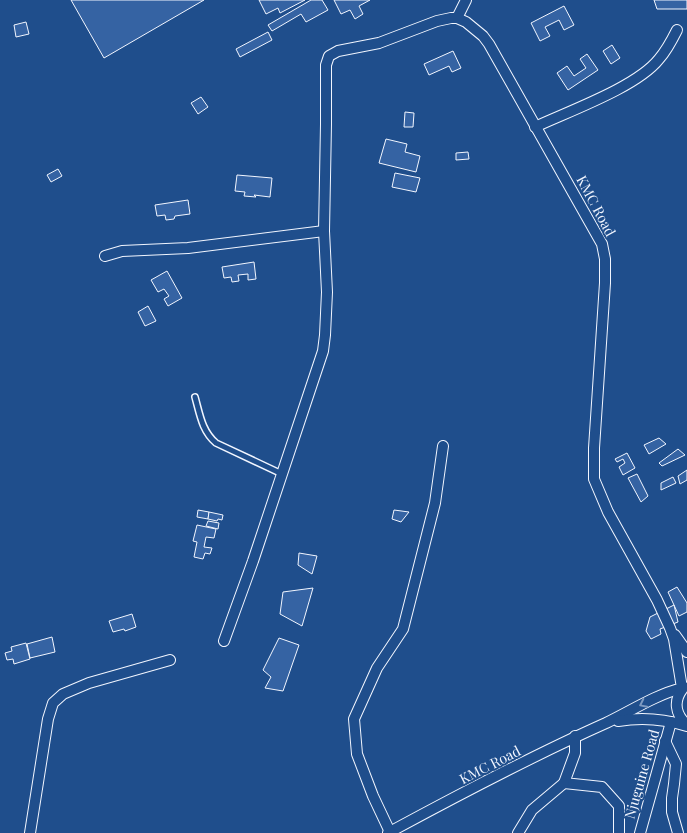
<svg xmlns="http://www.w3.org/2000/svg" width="687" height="833" font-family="'Playfair Display',serif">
  <rect width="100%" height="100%" fill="#1f4e8c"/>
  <!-- building -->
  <g fill="#3563a3" stroke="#f2f6ff">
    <polygon points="71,0 204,0 104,58"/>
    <polygon points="259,0 305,0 280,13 278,8 266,14"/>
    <polygon points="311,0 322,0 328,10 306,22 301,14 272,31 268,25"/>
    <polygon points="334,0 370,0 359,6 363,14 355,19 350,10 341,14"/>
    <polygon points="654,0 687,0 687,9 657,9"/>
    <polygon points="564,6 574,25 564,30 559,20 545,27 550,36 540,41 531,23"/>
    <polygon points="26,22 29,34 16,37 14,25"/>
    <polygon points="268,32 272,40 240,57 236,49"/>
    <polygon points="612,45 620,58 611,64 603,51"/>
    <polygon points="453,51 461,68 452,72 449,66 429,75 424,64"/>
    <polygon points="587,54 598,70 568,90 557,73 567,66 574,76 586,68 580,59"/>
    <polygon points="201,97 208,107 198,114 191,103"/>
    <polygon points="405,112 414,113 413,127 404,127"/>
    <polygon points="386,139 407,144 405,152 420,156 416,172 379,163"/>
    <polygon points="468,152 469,159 456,160 456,153"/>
    <polygon points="58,169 62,176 51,182 47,175"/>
    <polygon points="395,173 420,178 416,192 392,187"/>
    <polygon points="237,175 272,178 270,197 254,195 256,197 244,196 245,192 235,191"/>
    <polygon points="188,200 190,214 175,216 174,219 166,220 165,215 157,216 155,205"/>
    <polygon points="254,262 256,279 248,280 248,274 238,275 239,281 232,282 231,277 224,278 222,267"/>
    <polygon points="167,271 182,298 168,306 164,299 169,296 164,289 158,292 151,280"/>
    <polygon points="148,306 156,321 145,326 138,312"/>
    <polygon points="659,438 666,444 649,454 644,445"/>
    <polygon points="678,449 685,455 662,466 659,463"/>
    <polygon points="627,453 635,468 623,475 619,467 625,463 623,459 617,462 615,459"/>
    <polygon points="687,470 687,480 680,484 678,476"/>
    <polygon points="637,474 648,496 641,502 628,478"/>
    <polygon points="673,477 676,483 661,490 661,483"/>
    <polygon points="198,510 209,512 208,519 197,517"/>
    <polygon points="394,510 409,512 401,522 392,519"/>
    <polygon points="209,512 223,515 222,520 218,519 217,521 208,519"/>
    <polygon points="208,521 219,523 218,529 206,526"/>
    <polygon points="197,525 216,529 214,538 206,537 204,547 212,548 210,554 205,553 203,559 194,557 197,542 193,541"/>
    <polygon points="299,553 317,556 312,574 298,565"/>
    <polygon points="677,587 687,603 687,612 679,616 668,592"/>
    <polygon points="313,588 302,626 280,614 283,592"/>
    <polygon points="674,605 678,622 660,629 661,634 651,639 646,631 650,617"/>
    <polygon points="132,614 136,627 125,631 124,629 113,632 109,621"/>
    <polygon points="52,637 55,652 30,658 27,644"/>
    <polygon points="279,638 299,645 283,691 265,688 271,677 263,670"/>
    <polygon points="26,643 30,659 14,664 13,659 7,660 5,653 12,651 11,647"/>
  </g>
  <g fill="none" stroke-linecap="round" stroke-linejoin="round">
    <!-- service casing -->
    <g stroke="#f2f6ff" stroke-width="8">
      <path id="service" d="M195 397C200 415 202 431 216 443L282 474"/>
    </g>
    <!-- minor casing -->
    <g stroke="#f2f6ff" stroke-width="12">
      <g id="minor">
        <polyline points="457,18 466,0"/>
        <path d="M535 127C569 111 637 87 659 59 667 50 672 40 677 30"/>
        <polyline points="105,256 122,251 188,248 324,231"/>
        <polyline points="675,635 687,652"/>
        <path d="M224 641 253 561 323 351 325 335 327 292 324 231 326 124V65L329 56 338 51 379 43 437 21 451 18H457L466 22 483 36 489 44 602 244 605 259V283L594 448V479L608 512 657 600 670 628 674 639 682 688C655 695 631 711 606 723 532 756 460 794 388 833"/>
        <path d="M684 687C673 700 675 714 687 725"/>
        <path d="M618 721C641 717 665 719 687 726"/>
        <polyline points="575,736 575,753 564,783 602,787 619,806 619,833"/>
        <polyline points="665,741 676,764 674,784 672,798 672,812 678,833"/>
        <polyline points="390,832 373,796 357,754 354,719 377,668 403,629 435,503 443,446"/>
        <polyline points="30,833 48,719 53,703 63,694 89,683 170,660"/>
        <polyline points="518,833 532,810 564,783"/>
        <polyline points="640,833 671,722"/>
      </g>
    </g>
    <!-- service -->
    <use href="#service" stroke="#1f4e8c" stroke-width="5"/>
    <!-- minor -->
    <use href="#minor" stroke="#1f4e8c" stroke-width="10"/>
  </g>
  <!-- one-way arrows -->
  <defs><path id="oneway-chevron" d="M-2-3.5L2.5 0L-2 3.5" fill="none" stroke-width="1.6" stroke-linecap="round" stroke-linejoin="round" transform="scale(1.25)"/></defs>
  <use stroke="#7e9ac0" href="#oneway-chevron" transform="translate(643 704) rotate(154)"/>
  <g text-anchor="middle" stroke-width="4" stroke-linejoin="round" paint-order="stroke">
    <!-- street labels -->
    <g font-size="14" fill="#f2f6ff" stroke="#1f4e8c">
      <text transform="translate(596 206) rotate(62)" y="5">KMC Road</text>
      <text transform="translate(490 765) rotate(-27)" y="5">KMC Road</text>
      <text transform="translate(642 774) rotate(-74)" y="5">Njuguine Road</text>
    </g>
  </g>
</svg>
